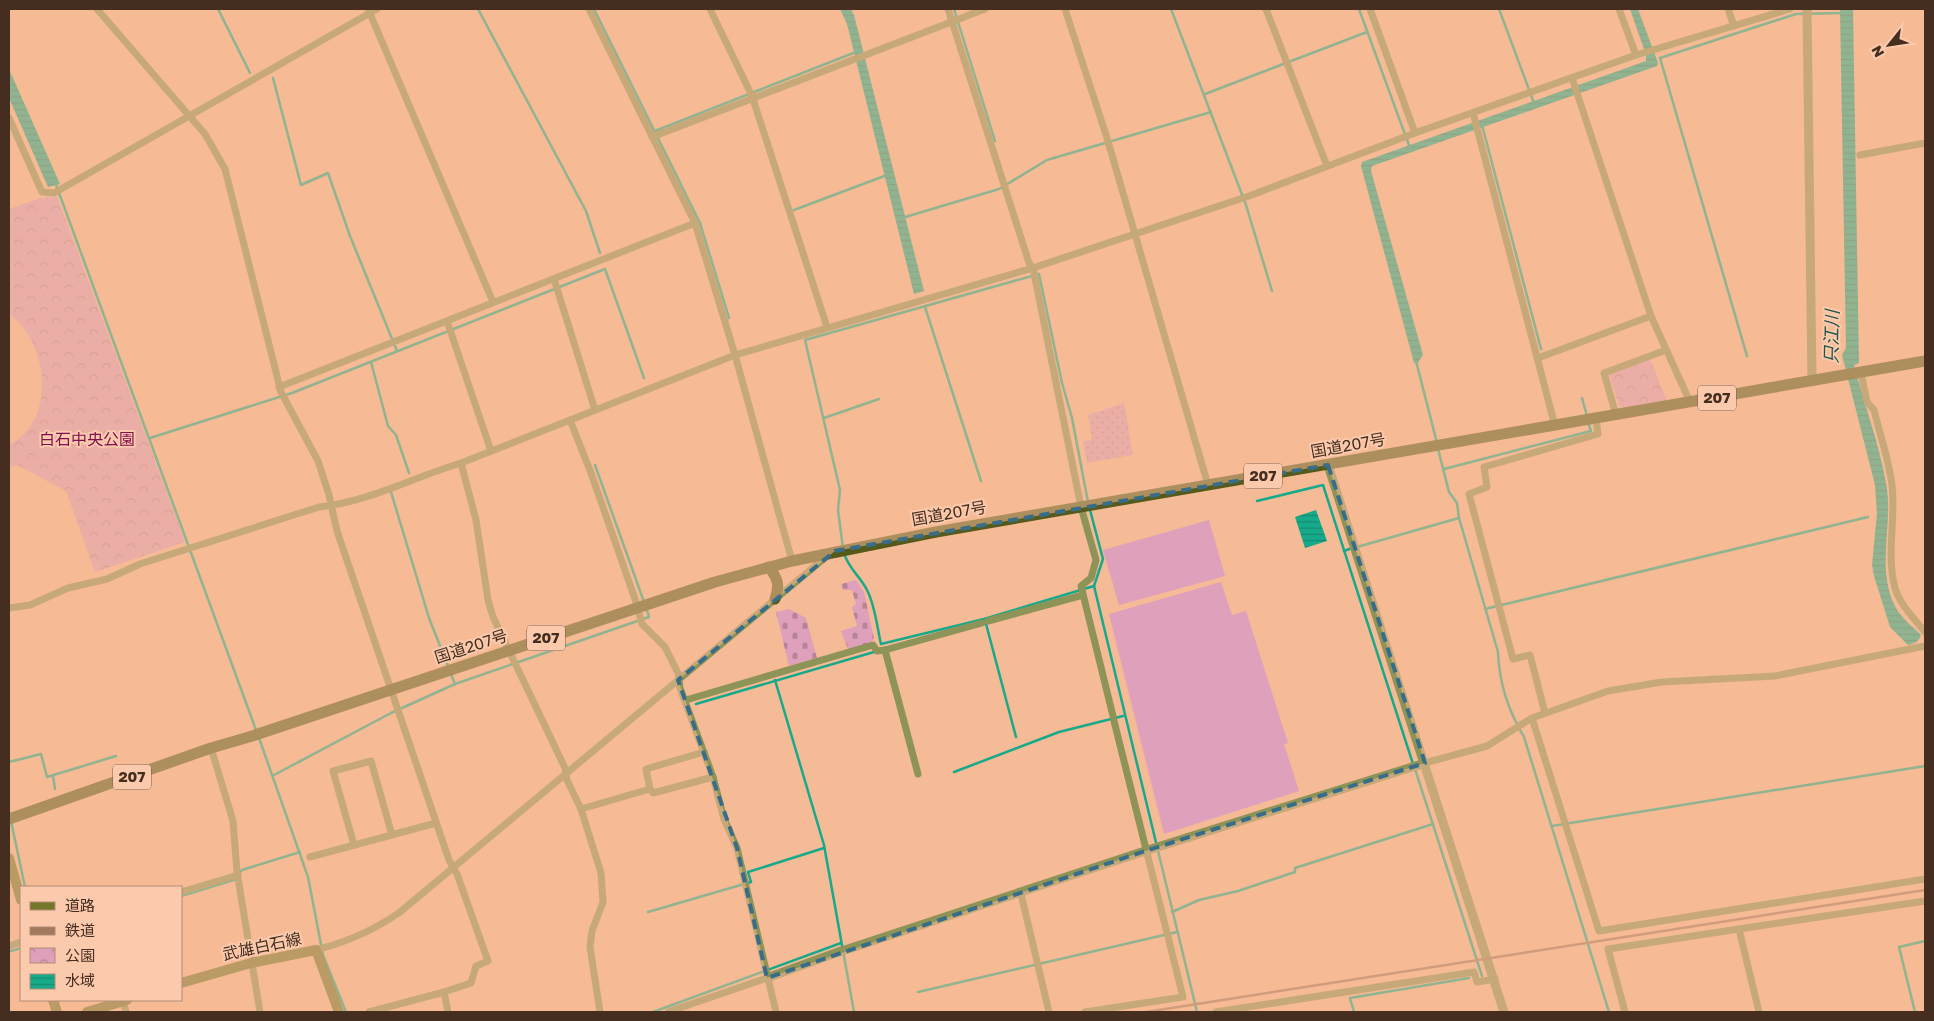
<svg xmlns="http://www.w3.org/2000/svg" width="1934" height="1021" font-family="'Golos Text','Noto Sans JP',sans-serif">
  <defs>
    <pattern id="cemetery-stones" width="16" height="16" patternUnits="userSpaceOnUse" patternTransform="scale(1.25)"><rect width="16" height="16" fill="#dea0ba"/><path d="M2 7V4a2 2 0 0 1 4 0v3zM10 15v-3a2 2 0 0 1 4 0v3z" fill="#b68397"/></pattern>
    <pattern id="park-crowns" width="20" height="18" patternUnits="userSpaceOnUse" patternTransform="scale(1.25)"><rect width="20" height="18" fill="#dea0ba"/><path d="M2 6a3 3 0 1 1 6 0M12 15a3 3 0 1 1 6 0" fill="none" stroke="#b68397"/></pattern>
    <pattern id="garden-dots" width="8" height="8" patternUnits="userSpaceOnUse" patternTransform="scale(1.25)"><rect width="8" height="8" fill="#dea0ba"/><path d="M2 2h.1M6 6h.1" fill="none" stroke="#b68397" stroke-width="1.8" stroke-linecap="round"/></pattern>
    <pattern id="water-rules" width="6" height="5" patternUnits="userSpaceOnUse" patternTransform="scale(1.25)"><rect width="6" height="5" fill="#16aa8a"/><path d="M0 2.5h6" fill="none" stroke="#168b70"/></pattern>
  </defs>
  <rect width="100%" height="100%" fill="#f5ba96"/>
  <!-- grass -->
  <g fill="#dea0ba">
    <polygon points="1209,520 1225,576 1119,605 1103,550"/>
    <polygon points="1221,582 1232,615 1246,611 1288,743 1284,744 1299,791 1164,834 1109,614"/>
  </g>
  <!-- cemetery -->
  <g fill="url(#cemetery-stones)">
    <polygon points="856,580 864,592 874,638 871,643 848,649 841,631 857,626 852,607 856,604 852,590 843,590 841,584"/>
    <polygon points="789,609 806,618 817,658 789,666 776,612"/>
  </g>
  <!-- park -->
  <g fill="url(#park-crowns)">
    <path d="M57 196 185 542 95 572 66 491 17 465 9 468V445C57 421 49 341 9 314V209L41 198Z"/>
    <polygon points="1650,359 1667,401 1620,408 1609,375"/>
  </g>
  <!-- garden -->
  <polygon fill="url(#garden-dots)" points="1124,403 1133,455 1087,463 1083,441 1092,440 1088,415"/>
  <!-- water -->
  <g fill="url(#water-rules)">
    <polygon points="840,9 851,9 854,15 924,291 914,294 847,24"/>
    <polygon points="1630,9 1638,9 1658,63 1657,66 1372,166 1371,171 1423,355 1417,364 1414,363 1361,166 1362,162 1646,61 1646,55"/>
    <path d="M1840 9H1853L1859 363 1854 365C1864 404 1879 443 1886 483 1894 523 1876 565 1894 604 1899 616 1912 626 1921 635 1919 641 1915 644 1908 645L1890 627 1874 576 1872 565 1877 513 1875 485 1842 355 1846 348Z"/>
    <polygon points="9,69 60,184 48,187 9,98"/>
    <polygon points="1316,510 1327,541 1305,548 1295,517"/>
  </g>
  <g fill="none" stroke-linecap="round" stroke-linejoin="round">
    <!-- stream -->
    <g stroke="#16aa8a" stroke-width="2.5">
      <polyline points="218,9 250,73"/>
      <polyline points="478,9 586,211 600,253"/>
      <polyline points="594,9 700,223 729,318"/>
      <polyline points="954,9 995,141"/>
      <polyline points="1171,9 1246,205 1272,291"/>
      <polyline points="1359,9 1410,148"/>
      <polyline points="1499,9 1534,103"/>
      <polyline points="1660,58 1747,356"/>
      <polyline points="1660,58 1796,14 1843,13"/>
      <polyline points="273,78 301,185 328,173 350,236 397,351"/>
      <polyline points="1205,94 1367,32"/>
      <polyline points="1482,125 1541,349"/>
      <polyline points="655,131 856,52"/>
      <polyline points="55,182 256,730"/>
      <polyline points="794,210 887,175"/>
      <polyline points="902,218 999,189 1047,160 1211,112"/>
      <polyline points="925,307 981,481"/>
      <polyline points="1416,361 1437,443"/>
      <polyline points="371,362 388,426 396,435 409,473"/>
      <polyline points="1582,398 1587,416"/>
      <polyline points="824,418 879,399"/>
      <polyline points="150,438 292,393 605,269 644,378"/>
      <polyline points="1438,449 1449,492 1457,503 1459,518"/>
      <polyline points="595,465 644,602"/>
      <polyline points="1444,469 1591,431 1588,422"/>
      <polyline points="391,492 429,618 448,666"/>
      <polyline points="1257,501 1323,485 1413,764"/>
      <polyline points="1090,510 1103,559 1094,586 1197,1012"/>
      <path d="M1357 547 1459 518 1498 652C1499 682 1509 712 1524 737L1609 1012"/>
      <polyline points="843,548 838,510 840,490 805,340 1039,274 1062,383 1072,418 1088,502"/>
      <polyline points="1344,551 1352,548"/>
      <path d="M844 553C848 568 860 576 867 590 875 605 877 627 881 644L984 619 1094 586"/>
      <polyline points="1485,609 1868,517"/>
      <polyline points="985,620 1016,737"/>
      <polyline points="451,674 455,684"/>
      <polyline points="775,680 824,845 854,1012"/>
      <polyline points="696,704 874,652"/>
      <polyline points="259,738 308,877 323,955 346,1012"/>
      <polyline points="9,762 41,754 47,777 116,756"/>
      <polyline points="1415,769 1482,976"/>
      <polyline points="954,772 1059,732 1123,716"/>
      <polyline points="274,775 391,713 455,684 649,617 646,607"/>
      <polyline points="53,776 55,789"/>
      <polyline points="11,821 25,887"/>
      <polyline points="1552,826 1925,766"/>
      <polyline points="239,874 242,870 300,852"/>
      <polyline points="181,896 237,879"/>
      <polyline points="648,912 751,882 748,872 824,848"/>
      <polyline points="1172,912 1199,900 1238,891 1295,872 1295,868 1433,824"/>
      <polyline points="11,951 21,948"/>
      <polyline points="918,992 1177,932"/>
      <polyline points="653,1012 841,943"/>
      <polyline points="1354,1012 1350,998 1469,978"/>
      <polyline points="1915,1012 1899,947 1925,941"/>
    </g>
    <!-- minor -->
    <g stroke="#8e9357" stroke-width="7">
      <polyline points="97,9 205,134 225,169 281,392 318,461 329,495 337,531 449,860 457,874 488,961 476,966 471,983 444,992 448,1012"/>
      <polyline points="368,9 493,302"/>
      <polyline points="589,9 695,223 735,355 792,561"/>
      <polyline points="710,9 752,96 827,327"/>
      <polyline points="948,9 1029,263 1033,268 1081,507 1096,560 1091,578 1081,586 1113,716"/>
      <polyline points="1065,9 1107,138 1208,485"/>
      <polyline points="1266,9 1327,166"/>
      <polyline points="1370,9 1415,133"/>
      <polyline points="1619,9 1636,55"/>
      <polyline points="1728,9 1734,26"/>
      <polyline points="1572,78 1651,316 1690,402"/>
      <polyline points="1473,113 1555,426"/>
      <polyline points="9,118 42,192 54,193 377,9"/>
      <polyline points="652,137 985,9"/>
      <polyline points="1860,155 1925,143"/>
      <polyline points="554,279 595,410"/>
      <polyline points="447,321 491,451"/>
      <polyline points="1538,358 1651,316"/>
      <path d="M1861 373 1867 402 1874 410C1880 435 1889 460 1892 485 1896 519 1886 554 1895 588 1900 605 1914 618 1925 632"/>
      <polyline points="279,387 695,223"/>
      <polyline points="1616,415 1604,373 1666,350"/>
      <polyline points="570,420 591,473 635,599 642,624 665,647 678,673 680,688 713,777 724,819 737,848 776,1012"/>
      <polyline points="461,463 476,520 488,600 493,617 565,768 567,780 581,809 601,873 603,902 592,931 590,947 600,1012"/>
      <path d="M9 608 30 605 68 588 107 579 140 564 319 507C368 502 414 477 461 463L735 355 1033 268 1249 196 1415 133 1636 55 1790 9"/>
      <polyline points="988,621 1083,595"/>
      <polyline points="885,650 918,774"/>
      <polyline points="686,700 873,645 877,651 885,650 982,623"/>
      <polyline points="1545,713 1530,655 1513,659 1469,494 1487,487 1484,467 1598,434 1596,419"/>
      <polyline points="1532,718 1599,931 1925,879"/>
      <polyline points="211,748 233,821 237,872 260,1012"/>
      <polyline points="1425,763 1487,746 1532,718 1608,691 1662,682 1775,676 1925,646"/>
      <polyline points="650,789 653,793 713,777"/>
      <polyline points="581,809 650,789 646,769 704,752"/>
      <polyline points="354,845 333,771 371,761 392,835"/>
      <polyline points="310,857 436,823"/>
      <polyline points="181,892 238,875"/>
      <polyline points="1021,894 1049,1012"/>
      <polyline points="1739,929 1925,901"/>
      <polyline points="9,946 21,942"/>
      <path d="M316 950C347 942 373 931 400 912L827 556"/>
      <polyline points="123,1001 126,1012"/>
      <polyline points="369,1012 444,992"/>
      <polyline points="668,1012 767,978"/>
      <polyline points="1085,1012 1183,997 1114,721"/>
      <polyline points="1216,1012 1474,972 1477,982 1495,979"/>
      <polyline points="1625,1012 1608,949 1739,929 1759,1012"/>
    </g>
    <!-- tertiary -->
    <g stroke="#8e9357" stroke-width="9">
      <polyline points="1807,9 1812,381"/>
      <polyline points="1328,465 1504,1012"/>
      <polyline points="845,950 1145,851 1425,763"/>
      <polyline points="767,978 841,951"/>
    </g>
    <!-- secondary -->
    <g stroke="#72772a" stroke-width="10">
      <polyline points="9,858 21,900"/>
      <polyline points="181,983 251,963 316,950 339,1012"/>
      <polyline points="53,1000 57,1012"/>
      <polyline points="87,1012 127,1000"/>
    </g>
    <!-- trunk -->
    <g stroke="#55591a" stroke-width="11">
      <path d="M769 567C778 579 780 585 775 599"/>
      <polyline points="9,819 211,748 249,737 715,582 792,561 936,532 1925,361"/>
    </g>
    <!-- rail -->
    <polyline stroke="#a3795f" stroke-width="2.5" points="1146,1012 1925,890"/>
  </g>
  <!-- marked area -->
  <path d="M0 0H1934V1021H0ZM1328 465 1425 763 1145 851 767 978 737 848 678 680 835 551Z" fill="#f5ba96" fill-opacity=".55" fill-rule="evenodd"/>
  <path fill="none" stroke="#376d89" stroke-width="4" stroke-dasharray="10 6" stroke-linejoin="round" d="M1328 465 1425 763 1145 851 767 978 737 848 678 680 835 551Z"/>
  <g text-anchor="middle" stroke-width="4" stroke-linejoin="round" paint-order="stroke">
    <!-- shield labels -->
    <g fill="#fbcaad" stroke="#7c5d4a" stroke-width="1">
      <rect x="1698" y="385.5" width="38" height="25" rx="4"/>
      <rect x="1244" y="463.5" width="38" height="25" rx="4"/>
      <rect x="527" y="625.5" width="38" height="25" rx="4"/>
      <rect x="113" y="764.5" width="38" height="25" rx="4"/>
    </g>
    <g font-size="15" font-weight="bold" fill="#452e1f">
      <text x="1717" y="403">207</text>
      <text x="1263" y="481">207</text>
      <text x="546" y="643">207</text>
      <text x="132" y="782">207</text>
    </g>
    <!-- park labels -->
    <g font-size="16" fill="#811251" stroke="#fbcaad">
      <text x="87" y="445">白石中央公園</text>
    </g>
    <!-- street labels -->
    <g font-size="16" fill="#452e1f" stroke="#fbcaad">
      <text transform="translate(1348 445) rotate(-10)" y="6">国道207号</text>
      <text transform="translate(949 513) rotate(-10)" y="6">国道207号</text>
      <text transform="translate(471 646) rotate(-18)" y="6">国道207号</text>
      <text transform="translate(262 946) rotate(-12)" y="6">武雄白石線</text>
    </g>
    <!-- water labels -->
    <g font-size="18" font-style="italic" fill="#215547" stroke="#fbcaad">
      <text transform="translate(1832 337) rotate(-89)" y="6">只江川</text>
    </g>
  </g>
  <!-- border -->
  <rect width="1934" height="1021" fill="none" stroke="#452e1f" stroke-width="20"/>
  <!-- legend -->
  <rect x="20" y="886" width="162" height="115" fill="#fbcaad" stroke="#b28c74"/>
  <rect x="30" y="902" width="25" height="8" fill="#72772a" stroke="#b28c74"/>
  <text x="65" y="911" font-size="15" fill="#452e1f">道路</text>
  <rect x="30" y="927" width="25" height="8" fill="#a3795f" stroke="#b28c74"/>
  <text x="65" y="936" font-size="15" fill="#452e1f">鉄道</text>
  <rect x="30" y="948" width="25" height="15" fill="url(#park-crowns)" stroke="#b28c74"/>
  <text x="65" y="961" font-size="15" fill="#452e1f">公園</text>
  <rect x="30" y="974" width="25" height="15" fill="url(#water-rules)" stroke="#b28c74"/>
  <text x="65" y="986" font-size="15" fill="#452e1f">水域</text>
  <!-- north arrow -->
  <g transform="translate(1889 45) rotate(240)" stroke="#fbcaad" stroke-width="4" paint-order="stroke">
  <path d="M0-4L9 19L0 12L-9 19Z" fill="#452e1f"/>
  <text y="-8" font-size="14" font-weight="bold" text-anchor="middle" fill="#452e1f">N</text>
  </g>
</svg>
